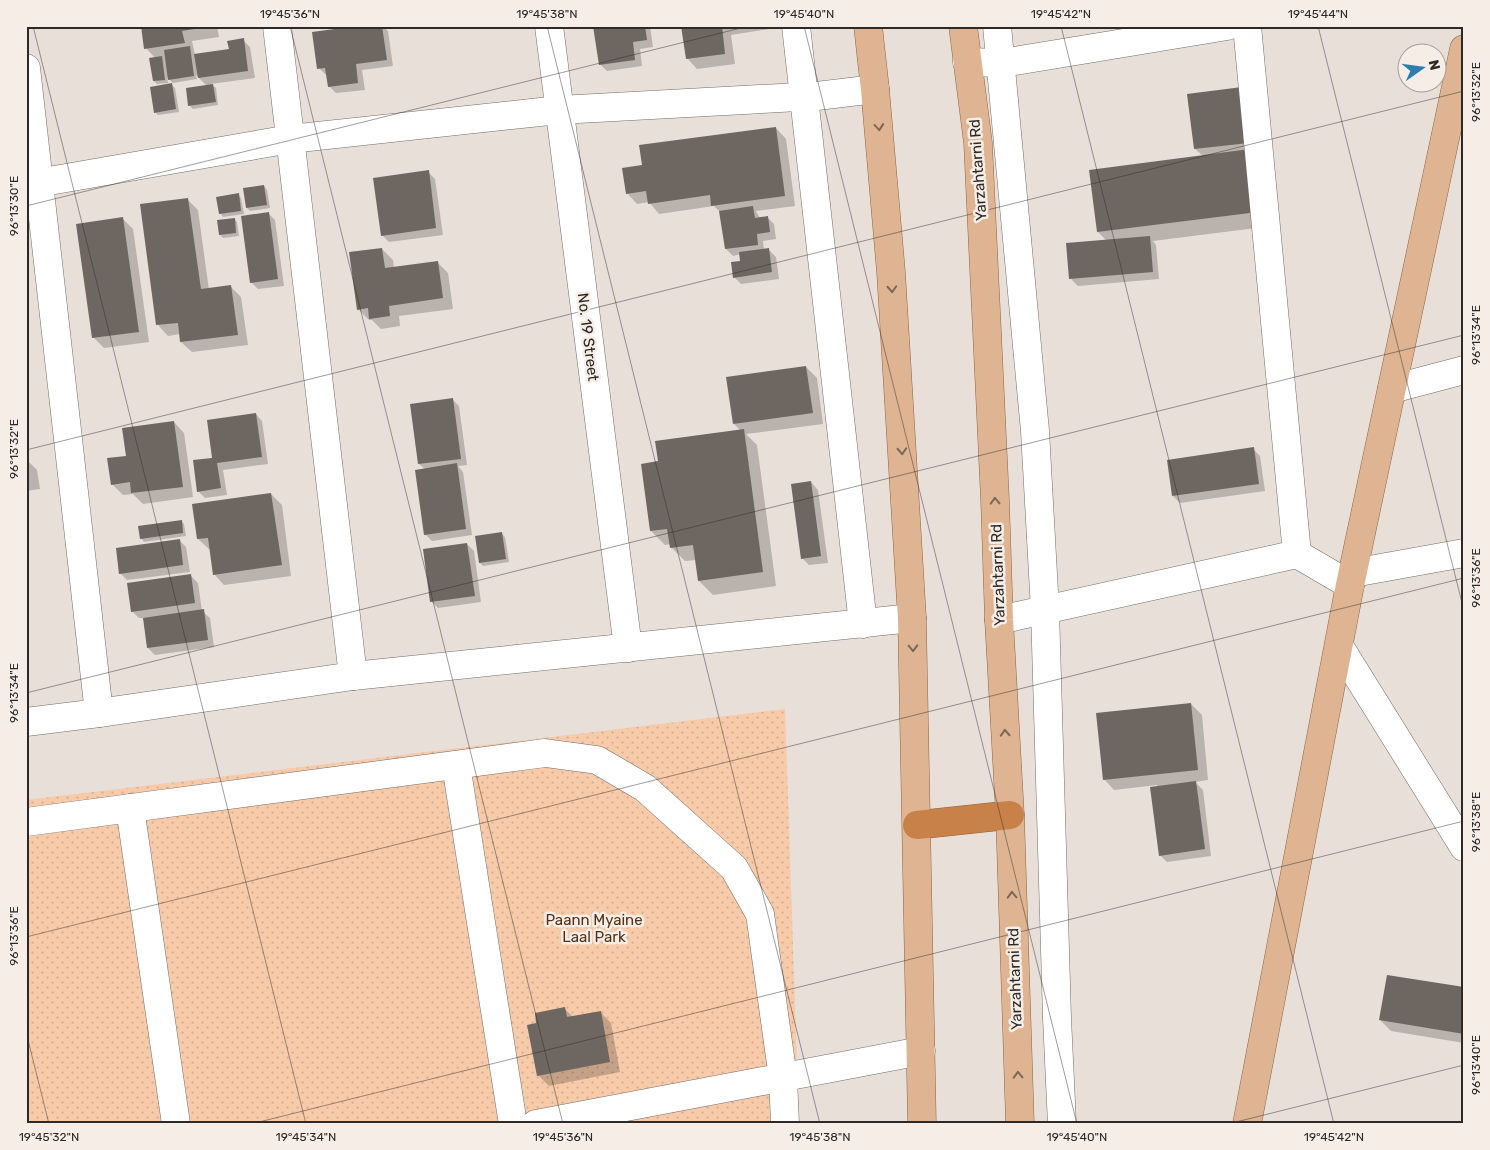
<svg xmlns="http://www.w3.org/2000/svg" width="1490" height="1150" font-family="Rubik,sans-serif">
  <defs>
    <pattern id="park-dots" width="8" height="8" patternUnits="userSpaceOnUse" patternTransform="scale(1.25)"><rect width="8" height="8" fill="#f7caa9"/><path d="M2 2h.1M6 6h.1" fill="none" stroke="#d4ae91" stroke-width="1.8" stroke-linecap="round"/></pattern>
  </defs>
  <rect width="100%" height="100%" fill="#e8dfd9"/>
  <!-- park -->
  <polygon fill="url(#park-dots)" points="785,709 799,1124 26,1124 26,800"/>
  <!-- shadow -->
  <g fill="#0003">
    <polygon points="142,26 217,26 219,37 192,41 195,55 230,50 243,40 250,47 255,78 211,84 216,88 218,105 193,109 190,106 187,89 207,86 196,75 197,79 173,83 167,77 168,83 157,84 154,81 155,58 146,48"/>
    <polygon points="367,26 383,26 388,31 393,66 362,70 365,90 336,93 329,86 328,75 326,75 319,68"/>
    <polygon points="595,26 650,26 653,47 640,49 642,66 607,71 600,64"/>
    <polygon points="682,26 776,26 776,28 731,35 735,64 697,69 687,58"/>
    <polygon points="172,85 175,88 179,112 158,115 155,112"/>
    <polygon points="1188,95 1256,149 1272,226 1153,241 1156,245 1159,279 1078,286 1071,279 1107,241 1098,232 1090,171 1203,156 1195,149"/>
    <polygon points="776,128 786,139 795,206 756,211 760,218 767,217 774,224 776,239 763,241 764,250 769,250 776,257 779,279 741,284 734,277 742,262 741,254 733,256 726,249 721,213 714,206 659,214 649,202 637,204 627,193 644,166"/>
    <polygon points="428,172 435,179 443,235 389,242 382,235"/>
    <polygon points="264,186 267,190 270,208 250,211 247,208"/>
    <polygon points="238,195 241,198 244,214 223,217 220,213"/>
    <polygon points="187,199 198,210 209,290 231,287 241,297 248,345 192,352 181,342 180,334 168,336 158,325 141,205"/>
    <polygon points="268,213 275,220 284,286 258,289 251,282"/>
    <polygon points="123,219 133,229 149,342 104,348 93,337"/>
    <polygon points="234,219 237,222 239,236 223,238 220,235"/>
    <polygon points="382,249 393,260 394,268 437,262 448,273 453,309 399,316 400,326 381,329 372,320 369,320 358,309"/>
    <polygon points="806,367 817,378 823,424 746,434 757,445 776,586 713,595 699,581 696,560 685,561 671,547 671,544 665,545 651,531 659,462 741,431 734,424"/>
    <polygon points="452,399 459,406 467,465 458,466 463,472 472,535 432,541 425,534 425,469 419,464"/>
    <polygon points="256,414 262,421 268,464 223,470 227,495 205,498 198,491 213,459"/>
    <polygon points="174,422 184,433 193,497 143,504 133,494 123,495 112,484 127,457"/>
    <polygon points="1253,449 1260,456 1265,491 1180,503 1173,496"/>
    <polygon points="26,459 37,470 40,489 26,491"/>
    <polygon points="811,482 818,490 828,563 809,565 802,558"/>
    <polygon points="271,494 282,505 291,576 224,585 214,574 210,549 209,549 198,539"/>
    <polygon points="181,521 184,524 186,536 144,542 141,538"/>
    <polygon points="502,534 505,537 509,562 483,566 480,563"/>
    <polygon points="179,540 186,547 190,572 127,580 120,573"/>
    <polygon points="467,544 474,551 481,602 438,608 431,601"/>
    <polygon points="191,576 198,583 202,611 210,618 214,647 155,655 148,648 144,618 139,618 132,611"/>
    <polygon points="1191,704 1202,715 1208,780 1195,782 1203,790 1211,856 1167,862 1160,855 1157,785 1114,790 1104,779"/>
    <polygon points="1464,989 1464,1043 1391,1031 1380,1020"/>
    <polygon points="564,1008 573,1017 600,1012 611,1023 620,1072 549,1086 538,1075 538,1024"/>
  </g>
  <!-- building -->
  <g fill="#6e6661">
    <polygon points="141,26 207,26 207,27 182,31 185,43 144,49"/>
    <polygon points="357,26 382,26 387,60 356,64 358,83 328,87 325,68 317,69 312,32"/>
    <polygon points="593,26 645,26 647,40 633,42 635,60 599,65"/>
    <polygon points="681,26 722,26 725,54 686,59"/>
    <polygon points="244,38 248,71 198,78 194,54 229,49 227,41"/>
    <polygon points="190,46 194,76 168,80 164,50"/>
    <polygon points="162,56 165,80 153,81 149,58"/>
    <polygon points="172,83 176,109 154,113 150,87"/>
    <polygon points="213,84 216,102 188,106 186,88"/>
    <polygon points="1242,87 1249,143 1194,149 1187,94"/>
    <polygon points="776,127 785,196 711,206 710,195 648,204 646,191 626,194 622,168 642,165 639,145"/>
    <polygon points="1250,149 1258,212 1097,232 1089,170"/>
    <polygon points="429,170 436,228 381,236 373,178"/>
    <polygon points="264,185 267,205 246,208 243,188"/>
    <polygon points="239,193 241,211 219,214 216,197"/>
    <polygon points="188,198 201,289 231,285 238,335 180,342 178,323 156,325 140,204"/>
    <polygon points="753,206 755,218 768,216 770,232 757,234 758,245 725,249 719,211"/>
    <polygon points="269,212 278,279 250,283 241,216"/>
    <polygon points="123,217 139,332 92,338 76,224"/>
    <polygon points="235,218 236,233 219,235 217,220"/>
    <polygon points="1150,236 1153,272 1069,279 1066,243"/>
    <polygon points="382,248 385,268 438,261 443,298 389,306 390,316 369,319 368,308 357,310 349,252"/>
    <polygon points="769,248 772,272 733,278 731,262 740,261 739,252"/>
    <polygon points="806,366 813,413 733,424 726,377"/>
    <polygon points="453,398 461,459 418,464 410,404"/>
    <polygon points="256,413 262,457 217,463 221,488 197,492 193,460 212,458 207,420"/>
    <polygon points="174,421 183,487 131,493 130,482 111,485 107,458 126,456 122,428"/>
    <polygon points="744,429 763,572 698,581 693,545 670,548 667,529 650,531 641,464 658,461 655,441"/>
    <polygon points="1254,447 1259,484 1172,496 1167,460"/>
    <polygon points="457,463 466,529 424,535 415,470"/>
    <polygon points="811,481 821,556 801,559 791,484"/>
    <polygon points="271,493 282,565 213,575 208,538 197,539 192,504"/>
    <polygon points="182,520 183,533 140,539 138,526"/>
    <polygon points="502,532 506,559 479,563 475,536"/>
    <polygon points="180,539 183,565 119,574 116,548"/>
    <polygon points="467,543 475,596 430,602 423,549"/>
    <polygon points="191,574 195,603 131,612 127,583"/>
    <polygon points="204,609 208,640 147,648 143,618"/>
    <polygon points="1191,703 1198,770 1103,780 1096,713"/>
    <polygon points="1196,781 1205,849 1159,856 1150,787"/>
    <polygon points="1387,975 1464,987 1464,1034 1379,1020"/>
    <polygon points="565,1007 567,1017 601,1011 610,1062 537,1076 527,1025 536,1023 535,1013"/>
  </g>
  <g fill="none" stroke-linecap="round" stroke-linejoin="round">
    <!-- minor casing -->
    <g stroke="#746d68" stroke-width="29">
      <g id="minor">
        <polyline points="277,26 353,676"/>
        <polyline points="549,26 628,648"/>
        <polyline points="796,26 863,624"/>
        <polyline points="997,26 1035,431 1045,610 1057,1018 1062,1124"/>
        <polyline points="1247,26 1297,554"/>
        <polyline points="967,62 1002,63 1227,26"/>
        <polyline points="26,68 99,713"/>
        <polyline points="26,185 290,139 559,110 817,96 875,89"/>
        <polyline points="1392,389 1464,370"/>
        <polyline points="1353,573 1464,553"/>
        <polyline points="999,620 1297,554 1350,585"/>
        <polyline points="1339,646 1464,847"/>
        <polyline points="26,722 99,713 353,676 912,618"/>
        <polyline points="456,765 513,1124"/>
        <polyline points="130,808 176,1124"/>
        <polyline points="26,822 545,753 597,760 645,788 734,868 760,914 783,1078 785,1124"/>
        <polyline points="536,1124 921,1051"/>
      </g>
    </g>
    <!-- major casing -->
    <g stroke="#91633d" stroke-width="29">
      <g id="major">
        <polyline points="868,26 875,89 891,272 912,618 922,1124"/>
        <polyline points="963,26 978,143 995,500 999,620 1010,815 1020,1124"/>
        <polyline points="1247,1124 1350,585 1464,49"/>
      </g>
    </g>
    <!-- highway casing -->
    <g stroke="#91633d" stroke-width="29">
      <polyline id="highway" points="917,825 1010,815"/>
    </g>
    <!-- minor -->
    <use href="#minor" stroke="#fff" stroke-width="28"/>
    <!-- major -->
    <use href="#major" stroke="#deb492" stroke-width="28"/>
    <!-- highway -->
    <use href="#highway" stroke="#c88249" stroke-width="28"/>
  </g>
  <!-- one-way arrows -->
  <defs><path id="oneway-chevron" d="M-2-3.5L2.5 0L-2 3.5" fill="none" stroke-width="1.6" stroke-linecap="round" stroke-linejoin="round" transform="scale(1.25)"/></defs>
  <g stroke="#7c6857">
    <use href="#oneway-chevron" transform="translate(879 127) rotate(85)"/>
    <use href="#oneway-chevron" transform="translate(892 289) rotate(87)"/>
    <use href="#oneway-chevron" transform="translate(902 451) rotate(87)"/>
    <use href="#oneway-chevron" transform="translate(995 501) rotate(-92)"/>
    <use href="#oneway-chevron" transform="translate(913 648) rotate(89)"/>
    <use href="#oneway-chevron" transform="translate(1005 733) rotate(-93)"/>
    <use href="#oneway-chevron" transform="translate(1012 895) rotate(-92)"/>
    <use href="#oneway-chevron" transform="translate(1018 1075) rotate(-92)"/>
  </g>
  <!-- ticks -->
  <path fill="none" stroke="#2c2927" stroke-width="1" stroke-opacity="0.45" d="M33 26 306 1124M290 26 563 1124M547 26 820 1124M804 26 1077 1124M1061 26 1334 1124M1318 26 1464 611M26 206 749 26M26 450 1464 91M26 693 1464 335M26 937 1464 578M26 1032 49 1124M251 1124 1464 821M1228 1124 1464 1065"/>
  <g text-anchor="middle" stroke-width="5" stroke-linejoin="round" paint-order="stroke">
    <!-- street labels -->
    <g font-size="15" fill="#2c2927" stroke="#f5ede6">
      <text transform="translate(978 170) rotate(-94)" y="5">Yarzahtarni Rd</text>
      <text transform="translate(588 337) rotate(83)" y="5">No. 19 Street</text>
      <text transform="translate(998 575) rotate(-92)" y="5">Yarzahtarni Rd</text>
      <text transform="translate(1015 979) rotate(-92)" y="5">Yarzahtarni Rd</text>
    </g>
    <!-- park labels -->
    <g font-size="15" fill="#533218" stroke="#f5ede6">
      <text x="594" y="925">Paann Myaine<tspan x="594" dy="17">Laal Park</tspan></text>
    </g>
  </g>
  <!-- border -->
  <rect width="1490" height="1150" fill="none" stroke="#f5ede6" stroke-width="55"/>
  <!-- north arrow -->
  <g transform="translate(1422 68) rotate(76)"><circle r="24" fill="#f5ede6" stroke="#a59f9a"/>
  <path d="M0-4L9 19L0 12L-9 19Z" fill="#2b7faf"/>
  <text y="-8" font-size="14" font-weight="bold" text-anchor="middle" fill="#2c2927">N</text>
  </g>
  <rect x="28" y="28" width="1434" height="1094" fill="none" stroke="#2c2927" stroke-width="2"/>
  <g font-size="12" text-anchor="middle" fill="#2c2927">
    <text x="290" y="18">19°45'36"N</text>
    <text x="547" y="18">19°45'38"N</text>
    <text x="804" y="18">19°45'40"N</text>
    <text x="1061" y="18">19°45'42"N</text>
    <text x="1318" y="18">19°45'44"N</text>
    <text transform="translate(1476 92) rotate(-90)" y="4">96°13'32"E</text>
    <text transform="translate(14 206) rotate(-90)" y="4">96°13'30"E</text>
    <text transform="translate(1476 335) rotate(-90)" y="4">96°13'34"E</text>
    <text transform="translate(14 449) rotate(-90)" y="4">96°13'32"E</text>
    <text transform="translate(1476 578) rotate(-90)" y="4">96°13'36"E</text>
    <text transform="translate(14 693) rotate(-90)" y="4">96°13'34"E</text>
    <text transform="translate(1476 822) rotate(-90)" y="4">96°13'38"E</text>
    <text transform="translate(14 936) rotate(-90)" y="4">96°13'36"E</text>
    <text transform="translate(1476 1065) rotate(-90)" y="4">96°13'40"E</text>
    <text x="49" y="1141">19°45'32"N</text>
    <text x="306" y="1141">19°45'34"N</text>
    <text x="563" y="1141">19°45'36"N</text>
    <text x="820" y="1141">19°45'38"N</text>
    <text x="1077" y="1141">19°45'40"N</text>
    <text x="1334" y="1141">19°45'42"N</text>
  </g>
</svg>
